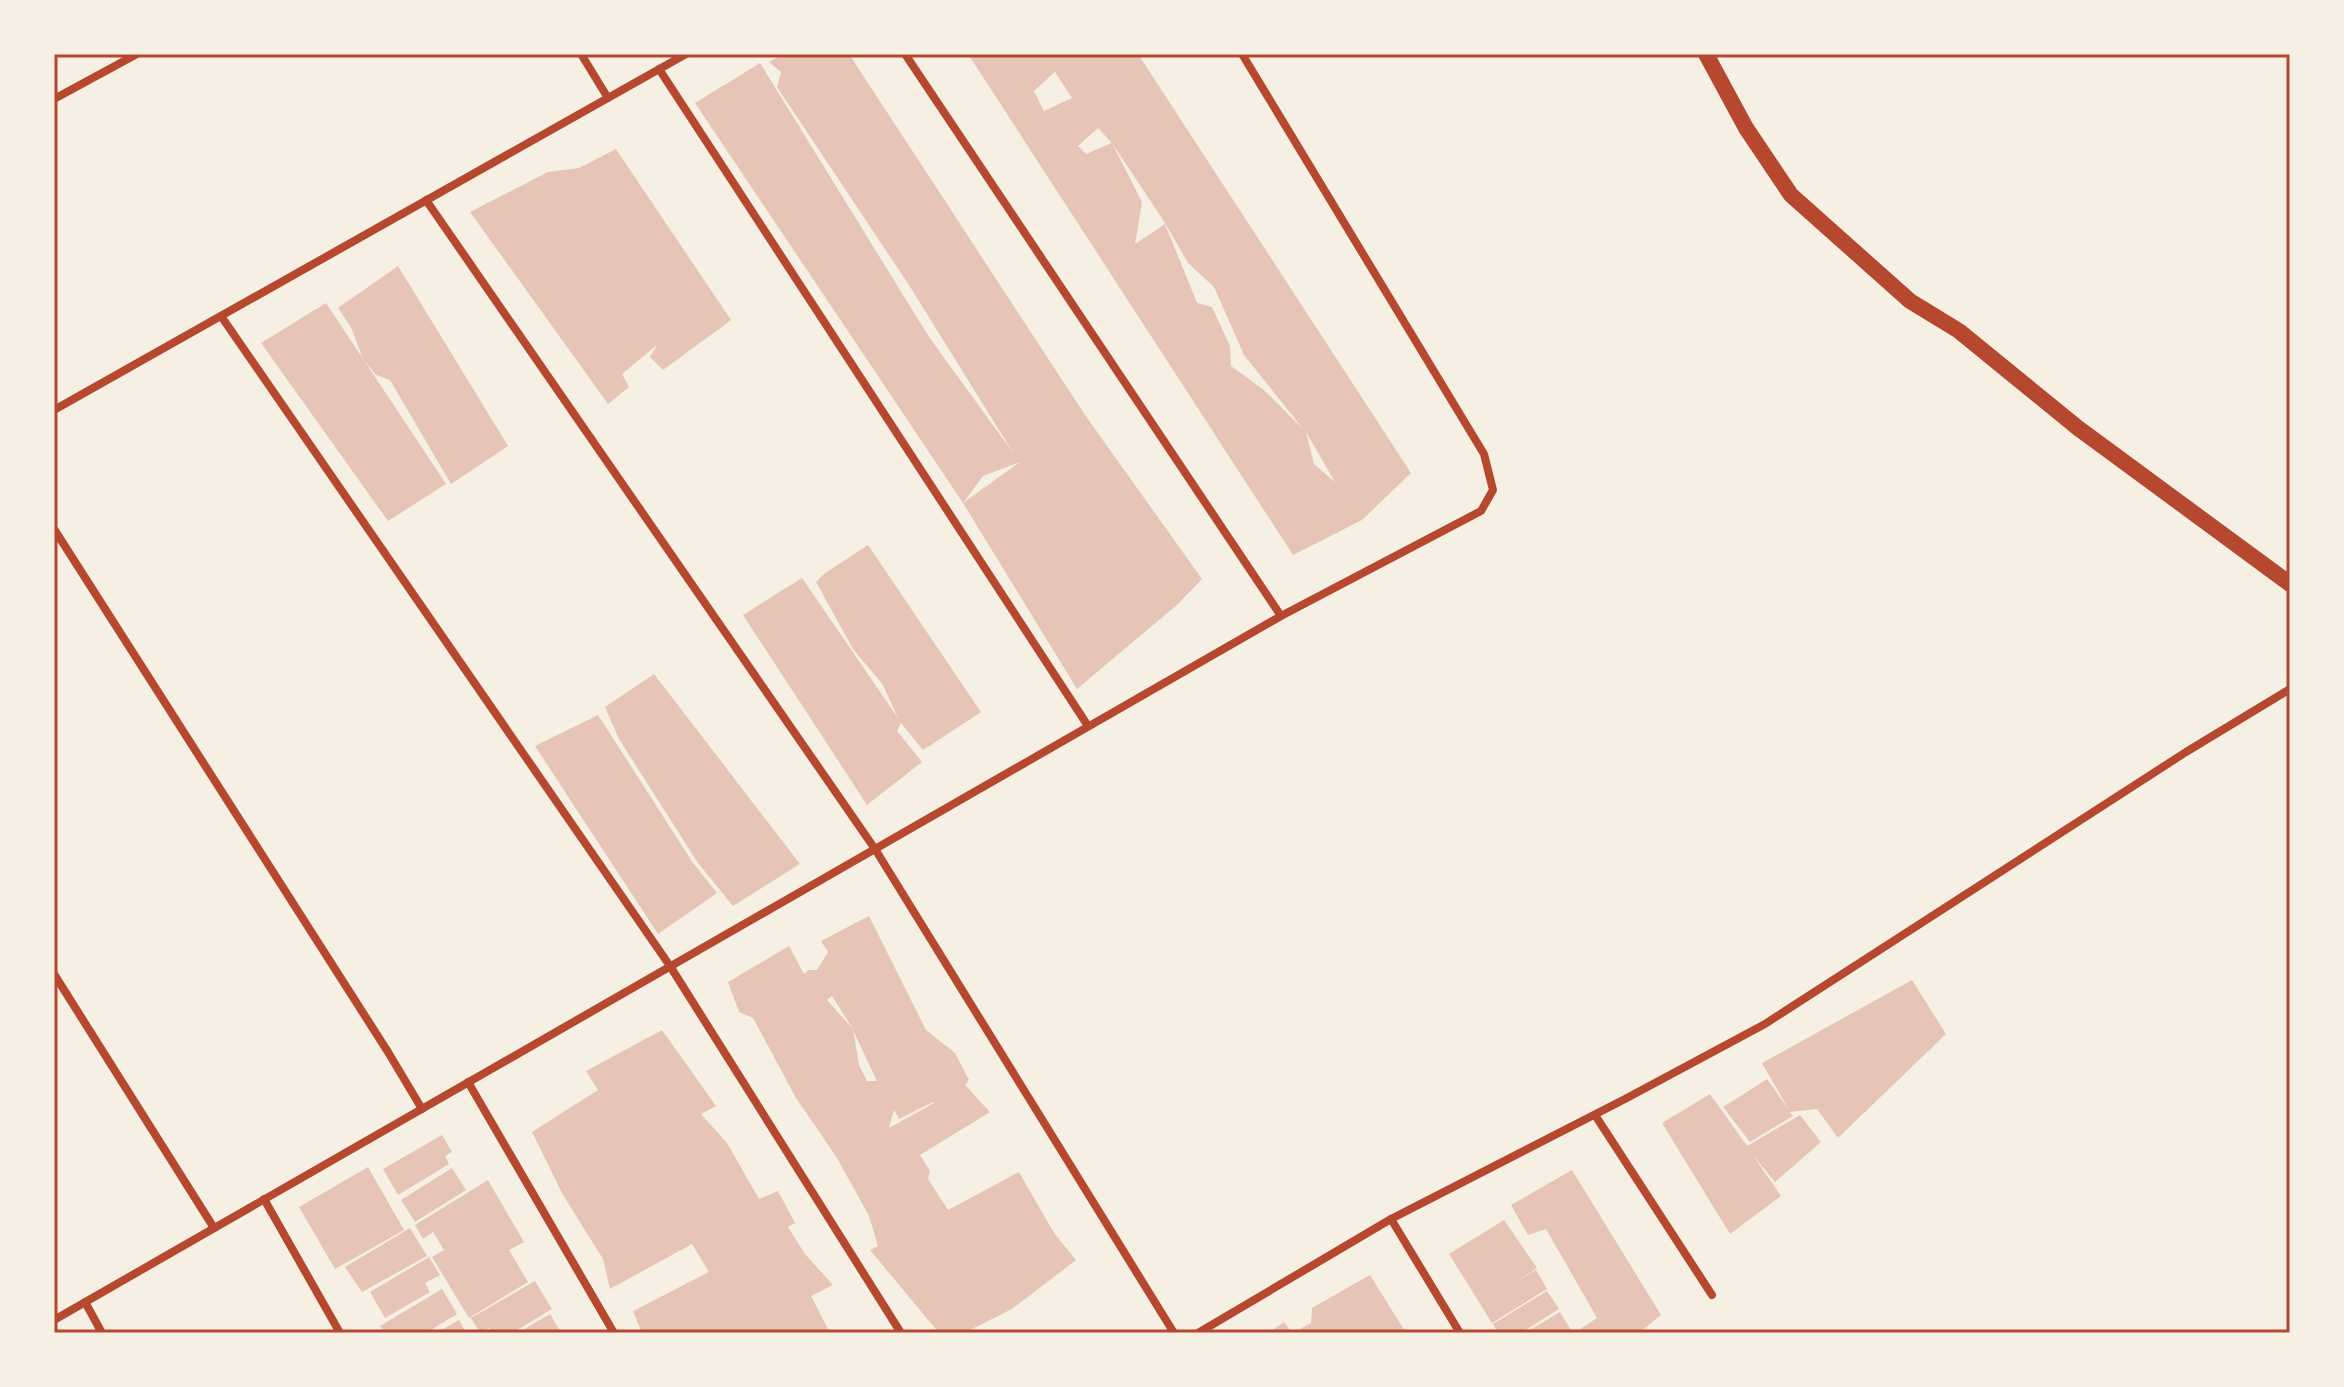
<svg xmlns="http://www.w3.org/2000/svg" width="2344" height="1387" font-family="'PT Sans Narrow',sans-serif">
  <rect width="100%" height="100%" fill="#f6efe4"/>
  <!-- building -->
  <g fill="#e6c5b7" fill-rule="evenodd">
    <path d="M784 54H849L1085 415 1202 579 1178 604 1077 689 963 503 695 103 760 63 929 337 1014 454 907 282 777 87 781 72 769 62ZM1020 462 963 503 983 476Z"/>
    <path d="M968 54H1138L1411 473 1362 520 1293 555ZM1055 72 1072 98 1044 111 1034 91ZM1098 128 1112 143 1086 154 1078 146ZM1112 143 1165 223 1188 263 1214 287 1244 355 1304 430 1264 390 1231 366 1230 346 1212 307 1197 303 1165 224 1135 244 1142 202ZM1306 432 1335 482 1314 464Z"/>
    <polygon points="616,149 731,320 663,370 650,357 657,345 622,374 629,387 608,404 470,212 548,172 579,168"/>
    <polygon points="398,266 508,446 451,484 390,380 376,375 363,359 351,327 338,308"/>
    <polygon points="326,303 446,484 388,521 261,343"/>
    <polygon points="868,545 981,712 923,750 901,723 897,731 922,762 867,805 743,615 802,578 898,718 883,685 853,649 816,582 825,573"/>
    <polygon points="654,674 800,864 733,906 698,863 619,739 605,707"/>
    <polygon points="598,715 693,863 717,893 658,934 535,746"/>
    <path d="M869 916 926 1030 955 1053 969 1080 965 1085 990 1112 920 1155 930 1171 928 1179 948 1210 1019 1172 1054 1233 1076 1260 1012 1309 964 1333H939L870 1250 878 1246 869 1216 837 1158 796 1098 753 1018 739 1012 728 982 789 946 804 974 808 970H817L828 952 821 941ZM832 996 851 1026 877 1081H867L859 1065 853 1029 827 1000ZM933 1102 934 1103 889 1128 894 1110 899 1119Z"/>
    <polygon points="1912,980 1946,1034 1838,1138 1817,1109 1790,1112 1793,1116 1750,1142 1723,1107 1767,1079 1789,1110 1762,1063"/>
    <polygon points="662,1030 716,1106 701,1114 727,1143 759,1199 778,1191 795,1223 788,1227 805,1254 833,1285 811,1296 830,1333 642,1333 633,1311 709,1272 692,1244 610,1289 603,1259 563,1195 532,1132 598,1090 586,1071"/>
    <polygon points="1710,1094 1747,1146 1800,1115 1821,1142 1775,1182 1752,1154 1781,1196 1730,1234 1662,1123"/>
    <polygon points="442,1135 452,1152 445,1156 449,1164 398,1195 383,1169"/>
    <polygon points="368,1167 404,1230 335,1269 299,1207"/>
    <polygon points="452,1168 466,1190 415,1222 401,1200"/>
    <polygon points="1572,1170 1661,1315 1639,1333 1583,1333 1580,1329 1597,1318 1546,1229 1528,1235 1511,1205"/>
    <polygon points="488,1180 524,1242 509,1250 528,1282 469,1318 432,1257 444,1250 433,1232 423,1239 415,1225"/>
    <polygon points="1504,1220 1537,1268 1519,1280 1536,1270 1547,1289 1492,1323 1449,1254"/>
    <polygon points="410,1228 427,1256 362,1292 345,1267"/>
    <polygon points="429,1257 440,1275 425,1283 430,1292 385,1318 370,1292"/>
    <polygon points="1370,1275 1406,1333 1302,1333 1300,1329 1311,1323 1312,1308"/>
    <polygon points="535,1281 552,1309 512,1333 492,1333 489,1328 480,1333 471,1318"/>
    <polygon points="442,1289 457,1314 426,1333 385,1333 380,1326"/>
    <polygon points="1547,1291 1559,1309 1521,1333 1498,1333 1493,1324"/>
    <polygon points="1560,1312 1571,1330 1567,1333 1525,1333"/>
    <polygon points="550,1314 561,1333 518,1333"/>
    <polygon points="459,1320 466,1333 436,1333"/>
    <polygon points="1284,1322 1292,1333 1269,1333"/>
  </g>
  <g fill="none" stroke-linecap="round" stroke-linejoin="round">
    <!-- minor -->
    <g stroke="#b5482f" stroke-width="8">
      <polyline points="581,54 608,98"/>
      <polyline points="905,54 1281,616"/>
      <polyline points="659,69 1088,726"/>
      <polyline points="54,99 137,54"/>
      <polyline points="426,200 875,849 1174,1333"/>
      <polyline points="221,316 670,966 901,1333"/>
      <polyline points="54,410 686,54"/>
      <polyline points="54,529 388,1052 422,1109"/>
      <polyline points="54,974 214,1228"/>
      <polyline points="468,1082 614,1333"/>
      <polyline points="1595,1115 1712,1295"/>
      <polyline points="264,1199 340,1333"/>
      <polyline points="1391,1219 1460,1333"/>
      <polyline points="85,1302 102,1333"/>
      <polyline points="54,1320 1281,616 1481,511 1493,490 1484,454 1242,54"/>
      <polyline points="1198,1333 1391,1219 1625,1099 1765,1024 2186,752 2290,689"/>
    </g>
    <!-- secondary -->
    <polyline stroke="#b5482f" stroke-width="16" points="1706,54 1746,128 1791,195 1910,301 1959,331 2078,428 2290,584"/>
  </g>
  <!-- border -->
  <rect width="2344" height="1387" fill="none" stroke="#f6efe4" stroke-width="112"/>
  <rect x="56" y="56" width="2232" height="1275" fill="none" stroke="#b5482f" stroke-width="3"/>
</svg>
